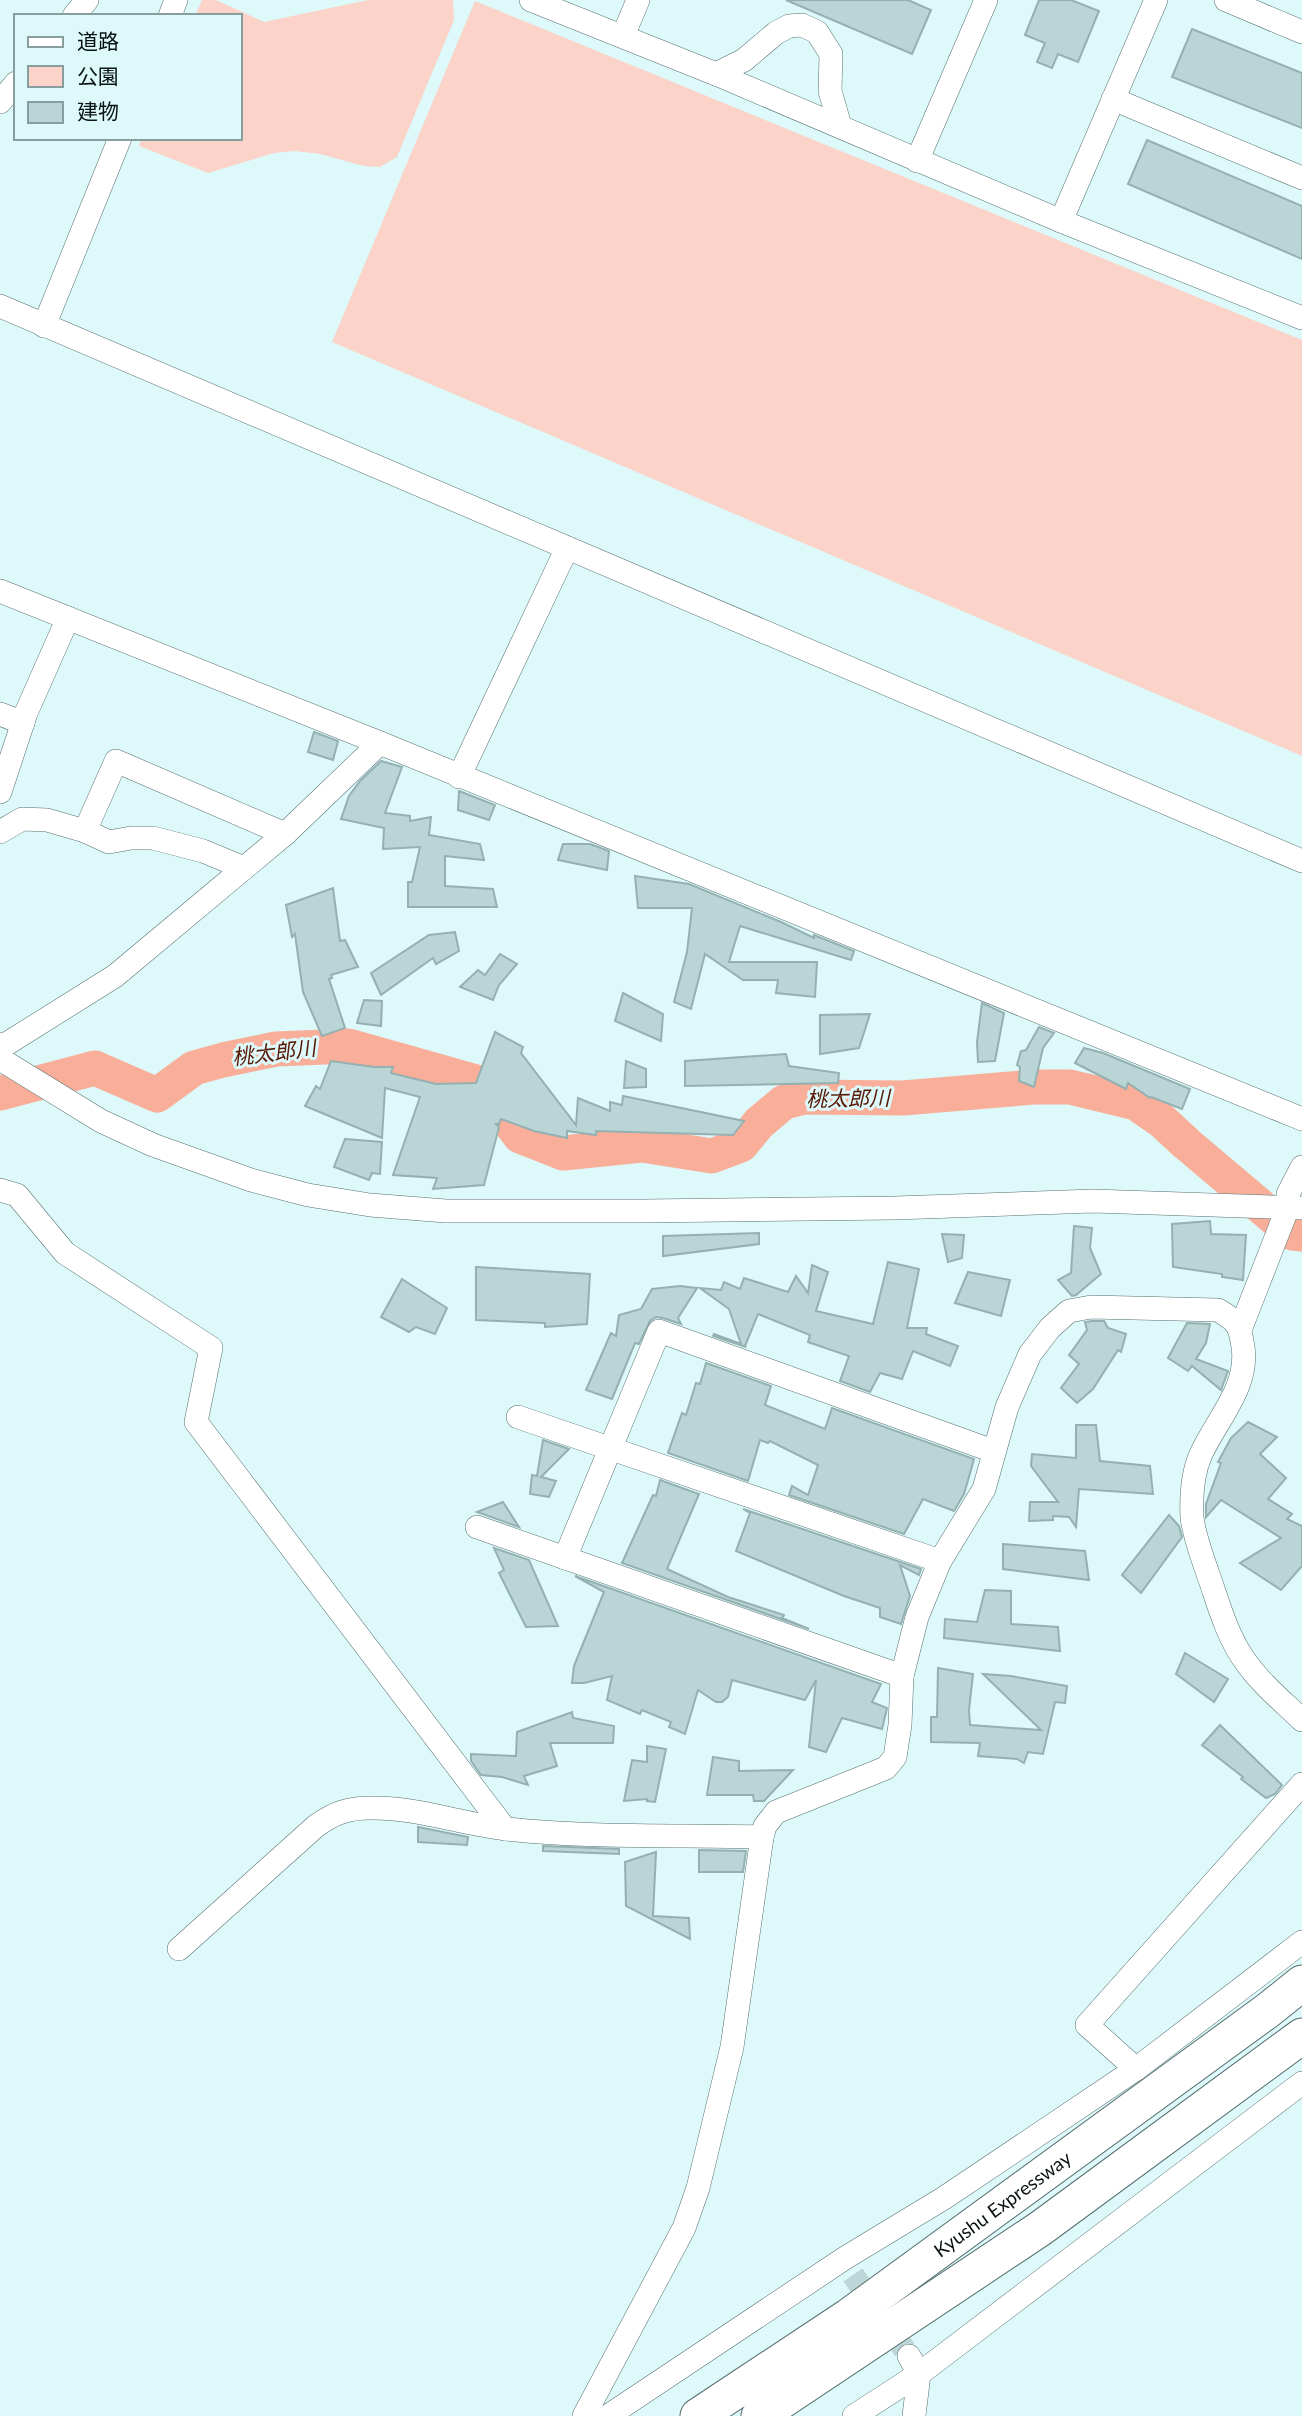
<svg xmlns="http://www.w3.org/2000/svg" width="1302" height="2416" font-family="Lato,'Noto Sans JP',sans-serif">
  <rect width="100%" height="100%" fill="#ddf9fa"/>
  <!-- green -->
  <g fill="#fbd3c8">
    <polygon points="202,0 216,0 264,22 368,0 453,0 454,20 397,157 380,167 364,166 320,154 295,151 274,153 208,173 139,146 142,138 240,138 240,16 195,16"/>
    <polygon points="475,1 1302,340 1302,756 332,342"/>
  </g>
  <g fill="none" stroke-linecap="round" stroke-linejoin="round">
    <!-- river -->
    <polyline stroke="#f9ae99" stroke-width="35" points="0,1093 95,1068 157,1095 194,1068 223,1060 276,1049 349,1046 480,1083 520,1136 563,1153 642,1145 712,1156 741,1145 759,1123 784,1102 805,1097 903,1098 1034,1087 1070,1087 1136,1103 1162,1121 1187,1144 1292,1233 1302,1234"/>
  </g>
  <!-- building -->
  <g fill="#bad5d6" stroke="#95b0b1" stroke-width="2">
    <polygon points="786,0 908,0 931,10 912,54"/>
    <polygon points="1039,0 1071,0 1099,11 1078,62 1058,54 1052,68 1037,62 1045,43 1025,35"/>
    <polygon points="1192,29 1302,73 1302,128 1172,77"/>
    <polygon points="1147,140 1302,206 1302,259 1128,184"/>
    <polygon points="314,732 338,741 333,760 308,752"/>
    <polygon points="381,761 402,767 385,813 410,816 410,821 431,817 429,835 480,844 484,860 445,856 445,886 493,889 497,907 408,907 408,882 412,882 420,847 383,849 384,828 341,819 349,796 360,781"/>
    <polygon points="459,791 495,805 489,820 458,810"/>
    <polygon points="563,844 590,844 609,851 607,870 558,860"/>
    <polygon points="635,876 689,884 781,922 814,938 814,935 854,951 851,960 740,926 729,962 817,962 815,997 776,993 778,980 743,980 705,954 691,1009 674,1002 687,952 692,908 638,908"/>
    <polygon points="333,888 340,941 345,940 358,967 331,975 332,978 329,979 345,1028 322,1036 303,992 295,934 292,937 286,905"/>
    <polygon points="455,932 459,951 436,964 433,958 381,995 371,973 429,935"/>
    <polygon points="500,954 517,964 499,985 493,1000 460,987 478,970 485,975"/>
    <polygon points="623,993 663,1014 661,1041 615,1021"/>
    <polygon points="364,1000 382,1001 381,1026 357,1023"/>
    <polygon points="982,1003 1004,1013 995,1061 978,1062 977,1042"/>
    <polygon points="870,1014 859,1048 820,1054 820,1015"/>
    <polygon points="1039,1027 1054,1033 1043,1048 1034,1087 1019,1081 1020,1067 1017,1065 1021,1051 1026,1050"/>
    <polygon points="495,1032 523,1047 521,1053 576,1125 578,1098 610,1111 610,1102 622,1105 623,1096 744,1121 733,1135 596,1131 596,1135 567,1131 567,1138 534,1131 501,1119 499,1124 496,1124 499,1127 484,1185 433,1189 437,1178 393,1175 420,1097 385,1088 382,1138 305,1106 316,1086 320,1089 331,1061 374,1067 393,1067 391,1073 436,1084 476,1083"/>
    <polygon points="1084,1048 1103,1053 1190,1089 1182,1109 1151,1097 1150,1098 1128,1083 1126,1089 1075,1063"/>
    <polygon points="786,1054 789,1066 839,1073 838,1083 685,1086 685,1061"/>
    <polygon points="626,1061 646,1069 646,1087 624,1088"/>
    <polygon points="345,1139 382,1142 380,1174 372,1173 369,1180 334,1167"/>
    <polygon points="1210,1221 1211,1234 1246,1235 1243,1280 1222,1277 1222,1274 1173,1267 1172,1224"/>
    <polygon points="1074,1226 1092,1228 1090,1248 1101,1274 1076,1295 1072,1296 1058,1280 1071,1273"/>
    <polygon points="759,1233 759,1244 663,1256 663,1236"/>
    <polygon points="942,1234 964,1235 962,1258 948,1262"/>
    <polygon points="888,1262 919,1269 907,1328 927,1328 926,1334 958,1346 950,1366 913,1351 902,1379 880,1373 870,1392 840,1381 849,1356 808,1342 810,1335 758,1314 745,1346 746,1347 713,1336 714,1334 741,1344 729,1309 700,1288 721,1290 724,1282 740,1289 744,1278 788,1292 796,1276 808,1293 812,1265 828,1272 816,1311 873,1324"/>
    <polygon points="476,1267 590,1274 587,1324 545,1327 545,1323 476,1320"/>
    <polygon points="968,1272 1010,1280 1001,1316 955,1303"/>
    <polygon points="402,1279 447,1308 435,1334 416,1327 409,1332 381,1317"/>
    <polygon points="680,1286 697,1288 678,1318 681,1324 663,1318 656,1317 650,1321 639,1344 635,1343 612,1399 586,1390 611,1333 616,1336 619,1315 641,1309 652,1289"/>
    <polygon points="1092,1321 1104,1321 1108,1328 1126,1334 1121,1352 1118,1350 1093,1389 1077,1403 1061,1388 1079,1364 1069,1355 1087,1330 1085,1322"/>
    <polygon points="1187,1323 1210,1324 1206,1343 1196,1359 1228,1371 1221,1390 1192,1366 1188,1371 1168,1358"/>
    <polygon points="706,1363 771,1386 765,1405 825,1429 832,1408 974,1459 964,1494 954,1511 923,1499 904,1534 789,1495 792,1486 808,1495 818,1465 770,1441 768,1443 760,1440 748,1481 668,1453 682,1413 686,1415 696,1383 700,1384"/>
    <polygon points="1248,1422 1277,1437 1260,1454 1286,1478 1268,1499 1292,1514 1287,1519 1302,1526 1302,1566 1281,1590 1240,1563 1281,1538 1221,1500 1206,1517 1206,1504 1221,1463 1218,1462 1231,1438"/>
    <polygon points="1076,1425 1096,1425 1100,1461 1150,1466 1153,1494 1079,1489 1076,1527 1069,1517 1053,1516 1053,1520 1029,1521 1030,1502 1058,1502 1031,1466 1032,1454 1076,1458"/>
    <polygon points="543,1440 569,1449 541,1477 556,1481 549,1497 530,1494 532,1475 537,1476"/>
    <polygon points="660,1480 699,1494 667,1569 728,1597 784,1615 782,1618 809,1629 622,1563 653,1495 656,1496"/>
    <polygon points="503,1502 519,1527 477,1512"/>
    <polygon points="743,1509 921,1569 919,1575 900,1565 910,1596 901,1624 880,1617 880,1608 844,1596 736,1551 750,1513"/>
    <polygon points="1169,1515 1179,1526 1182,1537 1141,1593 1122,1575"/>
    <polygon points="1003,1544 1085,1551 1089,1580 1003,1569"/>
    <polygon points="494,1548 529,1560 558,1626 526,1627 499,1573 504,1570"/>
    <polygon points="575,1576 881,1684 872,1702 887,1708 882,1729 842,1718 826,1752 809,1747 816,1680 805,1700 732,1680 728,1697 722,1702 716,1702 698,1690 685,1734 669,1727 671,1722 642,1710 640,1714 607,1700 612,1676 584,1683 572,1683 574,1666 604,1592"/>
    <polygon points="985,1590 1011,1591 1011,1624 1058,1627 1060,1651 944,1638 945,1619 977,1622"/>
    <polygon points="1185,1653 1228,1679 1214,1702 1176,1674"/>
    <polygon points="938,1668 973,1674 969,1710 970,1725 1041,1730 983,1674 1011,1676 1067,1686 1065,1703 1055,1702 1043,1754 1028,1752 1024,1763 1017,1759 978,1756 980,1743 931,1742 931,1717 937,1717"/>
    <polygon points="572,1712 573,1718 614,1726 613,1743 550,1743 557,1766 524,1776 528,1785 502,1777 481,1775 471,1761 471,1754 516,1756 517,1732"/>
    <polygon points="1220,1725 1282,1785 1275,1794 1266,1798 1241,1779 1243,1777 1202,1745"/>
    <polygon points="647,1746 666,1749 655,1802 647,1801 647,1799 624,1801 632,1760 647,1762"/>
    <polygon points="713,1757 739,1761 739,1771 793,1770 764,1801 754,1801 753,1795 707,1795"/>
    <polygon points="418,1827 468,1837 467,1845 418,1842"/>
    <polygon points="543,1846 619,1849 619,1854 543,1851"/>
    <polygon points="699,1850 746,1851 743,1872 699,1872"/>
    <polygon points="656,1852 653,1916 689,1918 690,1939 626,1906 625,1862"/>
  </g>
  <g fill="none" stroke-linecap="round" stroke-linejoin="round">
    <!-- minor-tunnel -->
    <polyline stroke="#bdd6d7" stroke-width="23" stroke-dasharray="23 11" stroke-linecap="butt" points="853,2275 909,2356"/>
    <!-- minor casing -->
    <g stroke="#566f70" stroke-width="24">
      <g id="minor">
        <polyline points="531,0 716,74 1061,221 1302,318"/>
        <polyline points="1226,0 1302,32"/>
        <polyline points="74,16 87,0"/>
        <polyline points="170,16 176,0"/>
        <polyline points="623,36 638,0"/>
        <polyline points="716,74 744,60 776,33 789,26 802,25 817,32 831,54 830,91 840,126"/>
        <polyline points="1113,99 1302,178"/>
        <polyline points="0,102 16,83"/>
        <polyline points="917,161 986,0"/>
        <polyline points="1061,221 1156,0"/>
        <polyline points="0,306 1302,861"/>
        <polyline points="44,326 120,138"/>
        <polyline points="0,591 380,743 1302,1119"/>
        <polyline points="0,714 23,723"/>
        <polyline points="459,777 567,548"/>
        <polyline points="0,792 26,713 68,618"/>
        <polyline points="85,831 116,761 285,834"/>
        <polyline points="0,832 22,819 47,820 85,831 109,842 131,838 153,838 203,851 244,868"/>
        <polyline points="0,1045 8,1043 115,976 285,834 380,743"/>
        <polyline points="0,1059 101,1121 153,1145 251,1180 308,1195 370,1205 446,1211 644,1211 895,1208 1093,1201 1302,1208"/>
        <polyline points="0,1190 17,1195 65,1253 211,1348 196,1422 505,1829"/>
        <polyline points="1240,1330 1288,1207 1288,1194 1302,1167"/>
        <polyline points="518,1417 940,1561"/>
        <polyline points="477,1527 902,1676"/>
        <polyline points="565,1558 659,1331 993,1451"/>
        <path d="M179 1949 316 1826C334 1813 348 1808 370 1808 416 1807 461 1824 507 1829 591 1838 677 1835 762 1837"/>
        <polyline points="1136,2069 1087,2025 1302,1784"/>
        <polyline points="909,2356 919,2374 914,2416"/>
        <path d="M584 2416 684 2228 698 2188 732 2047 762 1837 765 1826 776 1812 886 1768 895 1757 900 1725 902 1676 917 1617 940 1561 984 1489 1007 1407 1030 1354 1050 1328 1069 1311 1091 1307 1218 1310C1237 1321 1240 1325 1243 1347 1249 1387 1217 1419 1201 1454 1192 1474 1191 1496 1192 1517 1194 1536 1202 1556 1208 1574 1218 1602 1226 1633 1243 1658 1259 1682 1281 1700 1302 1720"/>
        <polyline points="608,2416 845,2258 944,2198 1136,2069 1302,1942"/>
        <polyline points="854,2416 919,2374 1302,2083"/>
      </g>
    </g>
    <!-- highway casing -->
    <g stroke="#566f70" stroke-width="37">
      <g id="highway">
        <path id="s1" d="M698 2416 849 2316 1267 2011 1302 1983"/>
        <polyline points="759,2416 1041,2228 1302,2036"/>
      </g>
    </g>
    <!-- minor -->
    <use href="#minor" stroke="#fff" stroke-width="23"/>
    <!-- highway -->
    <use href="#highway" stroke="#fff" stroke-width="35"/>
  </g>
  <g text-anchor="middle" stroke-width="6" stroke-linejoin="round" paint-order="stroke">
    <!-- street labels -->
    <g font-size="19" fill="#091313" stroke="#ddf9fa">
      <text dy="7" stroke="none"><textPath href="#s1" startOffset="371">Kyushu Expressway</textPath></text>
    </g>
    <!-- water labels -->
    <g font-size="21" font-style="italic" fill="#581805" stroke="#ddf9fa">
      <text transform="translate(274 1053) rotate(-7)" y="7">桃太郎川</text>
      <text transform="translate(848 1099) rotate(-1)" y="7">桃太郎川</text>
    </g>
  </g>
  <!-- legend -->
  <rect x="14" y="14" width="228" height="126" fill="#ddf9fa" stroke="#889d9e" stroke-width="2"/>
  <rect x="28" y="37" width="35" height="10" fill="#ffffff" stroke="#889d9e" stroke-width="2"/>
  <text x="77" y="49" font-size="21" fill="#091313">道路</text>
  <rect x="28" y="66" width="35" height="21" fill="#fbd3c8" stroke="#889d9e" stroke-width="2"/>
  <text x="77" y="84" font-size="21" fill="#091313">公園</text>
  <rect x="28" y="102" width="35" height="21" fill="#bad5d6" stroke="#889d9e" stroke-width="2"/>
  <text x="77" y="119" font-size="21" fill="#091313">建物</text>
</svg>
